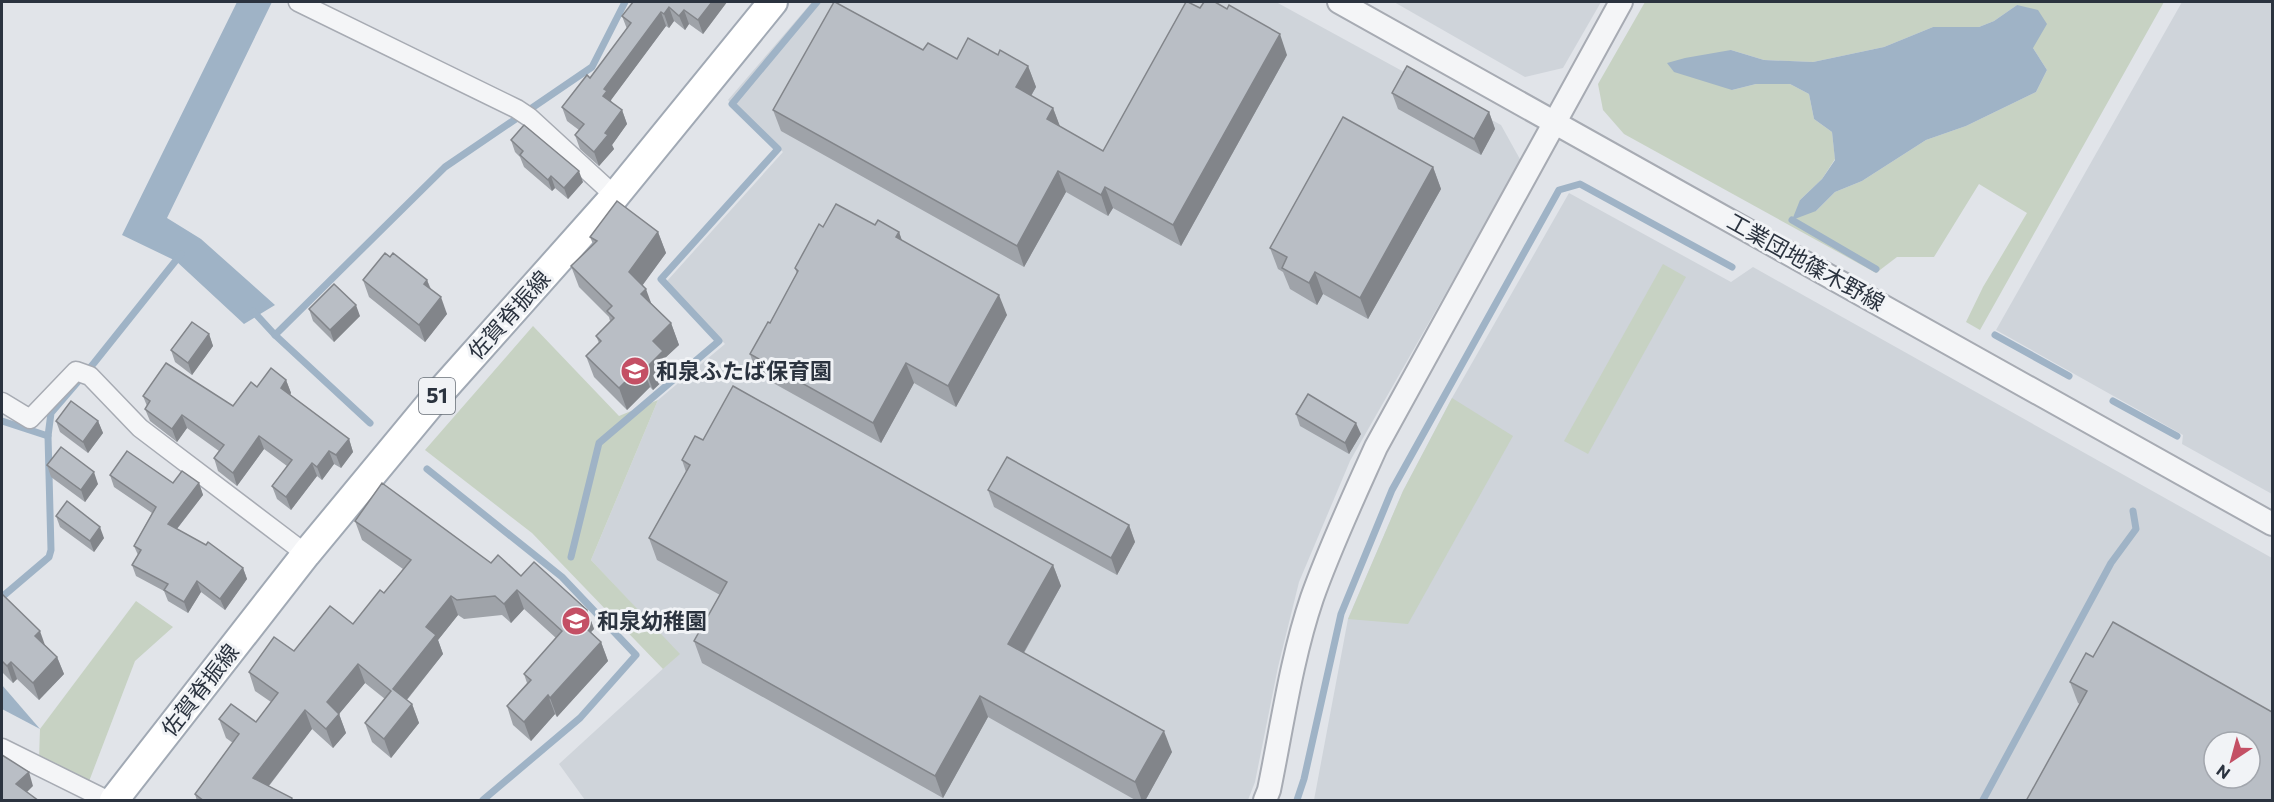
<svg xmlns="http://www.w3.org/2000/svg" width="2274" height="802" font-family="Commissioner,'Noto Sans JP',sans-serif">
  <rect width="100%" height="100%" fill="#e1e4e9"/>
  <!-- built -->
  <g fill="#cfd4da" fill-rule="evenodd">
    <polygon points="812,2 1276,2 1501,125 1521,161 1350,461 1299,582 1278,667 1255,782 1248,800 585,800 559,764 679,654 591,560 658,400 725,344 667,281 783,152 728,100"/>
    <polygon points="1394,2 1601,2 1563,68 1525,77"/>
    <polygon points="2182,2 2272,2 2272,494 2182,444 2183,435 1996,330"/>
    <path d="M1569 193 1731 282 1753 267 2272 558V800H1314L1348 619 1403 491 1452 398ZM2214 742H2250V778H2214Z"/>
  </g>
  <!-- green -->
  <g fill="#c7d2c3" fill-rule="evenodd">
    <path d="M1645 2H2164L1980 330 1966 322 1983 287 2027 213 1979 184 1934 257H1897L1876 273 1624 134 1603 110 1598 84ZM2017 5 2033 48 2047 70 2036 92 1966 126 1926 140 1862 181 1835 192 1816 211 1800 200 1822 179 1835 159 1832 132 1814 119 1809 94 1790 84H1756L1732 90 1731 50 1764 60 1813 62 1884 47 1933 27H1979L1994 21Z"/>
    <polygon points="1663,264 1686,277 1588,454 1564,441"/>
    <polygon points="533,326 619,416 658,400 591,560 680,654 663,669 532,533 425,450"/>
    <polygon points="1452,398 1513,436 1408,624 1348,619 1403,491"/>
    <polygon points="136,601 173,627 135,661 88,784 39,759 40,729"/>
  </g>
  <!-- water -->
  <g fill="#9fb3c6">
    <polygon points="237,2 272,2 167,218 201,239 275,305 244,324 176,261 122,235"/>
    <polygon points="2017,5 2038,10 2047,24 2033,48 2047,70 2036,92 1966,126 1926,140 1862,181 1835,192 1816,211 1792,220 1800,200 1822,179 1835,160 1832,132 1814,119 1809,94 1790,84 1756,84 1732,90 1674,72 1667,63 1685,58 1731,50 1764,60 1813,62 1884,47 1933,27 1979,27 1994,21"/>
    <polygon points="2,685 40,729 2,709"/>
  </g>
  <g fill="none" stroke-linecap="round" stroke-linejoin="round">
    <!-- stream -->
    <g stroke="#9fb3c6" stroke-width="7">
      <polyline points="1792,220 1876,269"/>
      <polyline points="253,311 275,335 370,423"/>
      <polyline points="275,335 445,167 592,67 625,2"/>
      <polyline points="1995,335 2069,376"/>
      <polyline points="2113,401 2177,436"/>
      <polyline points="2,421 48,436"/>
      <polyline points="427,469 562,577 636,655 580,718 483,800"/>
      <polyline points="571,557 599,443 719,341 661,279 778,149 732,104 817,2"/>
      <polyline points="2,597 49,557 51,550 48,436 51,413 94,363 181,254"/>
      <polyline points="1297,800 1304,779 1341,614 1392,490 1559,190 1580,184 1732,267"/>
      <polyline points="1983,800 2111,563 2136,529 2133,511"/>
    </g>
    <!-- minor casing -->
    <g stroke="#a7abb3" stroke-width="21">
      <g id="minor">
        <polyline points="298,2 517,109 529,117 615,196"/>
        <polyline points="2,402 30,419 76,371 90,376 140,428 306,554"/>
        <polyline points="2,748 107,800"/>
      </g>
    </g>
    <!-- tertiary casing -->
    <g stroke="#a7abb3" stroke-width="26">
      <g id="tertiary">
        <polyline points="1339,2 2272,524"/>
        <path d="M1265 800 1269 790C1282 727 1291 660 1312 598 1330 547 1354 496 1376 447L1621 2"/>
      </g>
    </g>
    <!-- primary casing -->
    <g stroke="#a1a9b4" stroke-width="32">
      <polyline id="primary" points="114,800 306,554 436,397 615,196 773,2"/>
    </g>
    <!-- minor -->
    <use href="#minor" stroke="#f4f5f7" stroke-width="18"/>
    <!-- tertiary -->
    <use href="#tertiary" stroke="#f4f5f7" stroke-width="22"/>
    <!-- primary -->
    <use href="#primary" stroke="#fff" stroke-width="28"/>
  </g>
  <!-- wall -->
  <g fill="#9fa3a9">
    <polygon points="633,2 727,2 703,34 689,24 685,30 674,21 669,28 666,26 611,100 611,102 622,110 627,124 612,145 614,149 599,166 580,149 575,135 579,130 567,121 562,107 590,78 627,29 622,16"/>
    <polygon points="923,50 957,59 998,55 1028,66 1036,87 1031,96 1053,108 1060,127 1103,151 1287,55 1181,246 1113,208 1108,216 1066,192 1024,267 781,131 773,110"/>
    <polygon points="1392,93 1489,112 1495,129 1481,155 1398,109"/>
    <polygon points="511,140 583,182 568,199 555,188 552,191 524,167 520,157 515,152"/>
    <polygon points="1433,167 1441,189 1368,319 1323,294 1317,305 1290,289 1283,272 1278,269 1270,248"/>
    <polygon points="875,225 899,232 902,241 1007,315 956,407 914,383 881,443 757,374 750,354 770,323 797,274 795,268"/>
    <polygon points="658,232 666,253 642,286 651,303 671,323 679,345 665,358 671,373 653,390 650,387 627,410 594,377 586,356 599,343 596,336 610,321 609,317 579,287 571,266 593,244 590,237"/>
    <polygon points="390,257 427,280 431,289 447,314 425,342 369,297 363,280"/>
    <polygon points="309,309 360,316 334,342 313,321"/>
    <polygon points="209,334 213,346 192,375 175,362 171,350"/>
    <polygon points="286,380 291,393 290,395 349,439 353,452 341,468 334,464 322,480 317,476 291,510 277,499 272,486 287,466 264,449 237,486 218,471 214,458 219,451 187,428 177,442 150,421 145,409 147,406 143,396 233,406 257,387"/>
    <polygon points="1296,414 1361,434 1349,454 1300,426"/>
    <polygon points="56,421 98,421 103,433 88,453 60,432"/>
    <polygon points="703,440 1053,565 1061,586 1024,653 1172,752 1145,801 1137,801 988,717 943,798 702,663 694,641 720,595 657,560 649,538 686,472 682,460"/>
    <polygon points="47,465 98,484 85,502 51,477"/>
    <polygon points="110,475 173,483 199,483 203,495 177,529 243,568 247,579 225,610 201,592 188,613 168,601 164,591 136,576 132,565 138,555 134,546 152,513 114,487"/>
    <polygon points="988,490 1129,525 1135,542 1117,575 994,507"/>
    <polygon points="56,516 104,538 94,552 60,527"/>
    <polygon points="355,521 491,563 521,576 587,610 594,629 591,632 601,642 608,661 557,717 555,714 531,741 513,725 507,706 527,683 524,674 556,638 524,609 511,623 502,615 464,619 458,615 438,640 443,654 407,700 412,704 419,723 391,758 372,742 365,723 385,699 365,683 339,714 346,733 333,748 312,729 269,786 293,801 197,801 195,794 233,743 226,738 219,719 256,722 271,702 255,691 249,672 353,624 384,593 403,569 362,540"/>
    <polygon points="2,594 45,645 57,657 64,674 39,700 17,679 13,683 2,672"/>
    <polygon points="2093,657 2272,712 2080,704 2078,703 2070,682"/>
  </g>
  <!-- shaded-wall -->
  <g fill="#82858a">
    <polygon points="712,2 727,2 703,34 698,20"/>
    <polygon points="669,7 674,21 669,28 664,14"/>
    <polygon points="684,10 689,24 685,30 679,16"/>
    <polygon points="661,12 666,26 611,100 612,105 603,96 604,89"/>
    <polygon points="1280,34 1287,55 1181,246 1173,225"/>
    <polygon points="1028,66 1036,87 1024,108 1016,87"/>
    <polygon points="1053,108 1061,129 1047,119"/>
    <polygon points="622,110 627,124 612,145 614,149 599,166 594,152 605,133"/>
    <polygon points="1489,112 1495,129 1481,155 1474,139"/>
    <polygon points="1433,167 1441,189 1368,319 1360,298"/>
    <polygon points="579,171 583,182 568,199 564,188"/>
    <polygon points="1058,171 1066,192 1024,267 1017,246"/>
    <polygon points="551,176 555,188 552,191 548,180"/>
    <polygon points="1105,187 1113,208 1108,216 1101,195"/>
    <polygon points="658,232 666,253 636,294 629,272"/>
    <polygon points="899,232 906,252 896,237"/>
    <polygon points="1315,272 1323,294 1317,305 1309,283"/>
    <polygon points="427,280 433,297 424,284"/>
    <polygon points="646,289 654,311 641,294"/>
    <polygon points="999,295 1007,315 956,407 948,386"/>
    <polygon points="441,297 447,314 425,342 419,325"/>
    <polygon points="356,305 360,316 334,342 330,330"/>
    <polygon points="671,323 679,345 665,358 671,373 653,390 645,369 653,341"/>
    <polygon points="209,334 213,346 192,375 188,363"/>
    <polygon points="906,363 914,383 881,443 873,423"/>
    <polygon points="642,365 650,387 627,410 619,388"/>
    <polygon points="286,380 291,393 285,401 281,388"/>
    <polygon points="182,415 187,428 177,442 172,429"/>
    <polygon points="98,421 103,433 88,453 83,442"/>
    <polygon points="1356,423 1361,434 1349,454 1345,443"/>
    <polygon points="259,436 264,449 237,486 233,473"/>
    <polygon points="349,439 353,452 341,468 336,455"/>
    <polygon points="329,451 334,464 322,480 317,467"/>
    <polygon points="312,463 317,476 291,510 286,497"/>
    <polygon points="94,472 98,484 85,502 81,490"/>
    <polygon points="199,483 203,495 172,535 168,524"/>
    <polygon points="1129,525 1135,542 1117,575 1111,558"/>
    <polygon points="100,527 104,538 94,552 90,541"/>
    <polygon points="1053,565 1061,586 1016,666 1008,644"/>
    <polygon points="243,568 247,579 225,610 220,599"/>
    <polygon points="197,581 201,592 188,613 184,602"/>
    <polygon points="517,590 524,609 511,623 504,604"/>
    <polygon points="451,596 458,615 438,640 443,654 400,708 393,689 426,627"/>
    <polygon points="587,610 594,629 584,639 577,620"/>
    <polygon points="40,631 46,648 35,636"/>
    <polygon points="601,642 608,661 557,717 550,698"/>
    <polygon points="57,657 64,674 39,700 33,683"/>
    <polygon points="11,662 17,679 13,683 7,666"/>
    <polygon points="358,664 365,683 339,714 346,733 333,748 326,729 327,702"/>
    <polygon points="548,695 555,714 531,741 524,722"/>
    <polygon points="980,696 988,717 943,798 935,776"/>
    <polygon points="412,704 419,723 391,758 384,739"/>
    <polygon points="305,710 312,729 260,797 253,778"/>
    <polygon points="1164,731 1172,752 1145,801 1142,801 1135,782"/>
    <polygon points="29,772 33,786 21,798 16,784"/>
  </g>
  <!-- building -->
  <g fill="#b9bec5" stroke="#82858a" stroke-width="1.5" fill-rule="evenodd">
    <polygon points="633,2 712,2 698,20 684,10 679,16 669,7 664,14 661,12 604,89 607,91 603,96 622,110 605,133 608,135 594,152 575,135 584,124 562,107 587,75 590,78 631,23 622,16"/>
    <polygon points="834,2 835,2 923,50 928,43 957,59 968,38 998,55 1000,50 1028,66 1016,87 1053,108 1047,119 1103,151 1186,2 1188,2 1200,8 1204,2 1215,2 1227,9 1229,5 1280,34 1173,225 1105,187 1101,195 1058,171 1017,246 773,110"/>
    <polygon points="1407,66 1489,112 1474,139 1392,93"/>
    <polygon points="1343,117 1433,167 1360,298 1315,272 1309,283 1282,268 1287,257 1270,248"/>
    <polygon points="524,125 579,171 564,188 551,176 548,180 520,155 523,151 511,140"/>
    <polygon points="617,201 658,232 629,272 646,289 641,294 671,323 653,341 663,351 645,369 642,365 619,388 586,356 601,341 596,336 614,318 607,311 612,306 571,266 597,241 590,237"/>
    <polygon points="836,204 875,225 878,220 899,232 896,237 999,295 948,386 906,363 873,423 750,354 768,322 770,323 798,271 795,268 819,224 823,227"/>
    <polygon points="385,253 390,257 393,253 427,280 424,284 441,297 419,325 363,280"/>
    <polygon points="334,284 356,305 330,330 309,309"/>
    <polygon points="192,322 209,334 188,363 171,350"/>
    <polygon points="166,363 233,406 251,382 257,387 271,368 286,380 281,388 349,439 336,455 329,451 317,467 312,463 286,497 272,486 292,460 259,436 233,473 214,458 224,445 182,415 172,429 145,409 150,401 143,396"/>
    <polygon points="733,386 1053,565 1008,644 1164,731 1135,782 980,696 935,776 694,641 727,582 649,538 690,465 682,460 695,436 703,440"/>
    <polygon points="1308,394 1356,423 1345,443 1296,414"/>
    <polygon points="71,401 98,421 83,442 56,421"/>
    <polygon points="61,447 94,472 81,490 47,465"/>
    <polygon points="127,451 173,483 182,471 199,483 168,524 206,545 208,542 243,568 220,599 197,581 184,602 164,590 168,584 132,565 141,550 134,546 156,507 110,475"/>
    <polygon points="1007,457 1129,525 1111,558 988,490"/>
    <polygon points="382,483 491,563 498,555 521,576 534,562 587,610 577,620 601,642 550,698 548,695 524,722 507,706 531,680 524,674 562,631 517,590 504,604 495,596 457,600 451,596 426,627 436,635 393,689 412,704 384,739 365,723 391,691 358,664 327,702 339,714 326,729 305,710 253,778 292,798 291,801 204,801 195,794 239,734 219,719 231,704 256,722 278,693 249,672 274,637 294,651 330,606 353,624 380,590 384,593 411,560 355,521"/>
    <polygon points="67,501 100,527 90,541 56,516"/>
    <polygon points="2,594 40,631 35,636 57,657 33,683 11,662 7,666 2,661"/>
    <path d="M2113 622 2272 712V801H2026L2087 691 2070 682 2086 653 2093 657ZM2214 742H2250V778H2214Z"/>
    <polygon points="2,755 29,772 16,784 39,801 2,801"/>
  </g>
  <!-- icons -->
  <defs>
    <g id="school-disc" transform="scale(1.5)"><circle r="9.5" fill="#c45065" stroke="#f1f3f6"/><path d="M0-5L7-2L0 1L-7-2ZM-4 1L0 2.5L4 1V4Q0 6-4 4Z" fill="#fff"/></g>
  </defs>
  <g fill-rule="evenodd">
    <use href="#school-disc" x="635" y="371"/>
    <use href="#school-disc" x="576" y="621"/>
  </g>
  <g text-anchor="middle" stroke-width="6" stroke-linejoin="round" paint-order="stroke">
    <!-- shield labels -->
    <rect fill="#f1f3f6" stroke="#666d76" stroke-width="1.5" x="419" y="378" width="36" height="36" rx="4.5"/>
    <g font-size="21" font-weight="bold" fill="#2b333f">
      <text x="437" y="403">51</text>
    </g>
    <!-- street labels -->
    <g font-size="22" fill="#2b333f" stroke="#f1f3f6">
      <text transform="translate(1806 262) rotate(29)" y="8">工業団地篠木野線</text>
      <text transform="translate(509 315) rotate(-48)" y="8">佐賀脊振線</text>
      <text transform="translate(200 690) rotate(-52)" y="8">佐賀脊振線</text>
    </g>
    <!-- poi labels -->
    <g font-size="22" font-weight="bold" fill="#2b333f" stroke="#f1f3f6" text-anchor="start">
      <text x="656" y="379">和泉ふたば保育園</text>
      <text x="597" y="629">和泉幼稚園</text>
    </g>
  </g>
  <!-- border -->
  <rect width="2274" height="802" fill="none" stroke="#2b333f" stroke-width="6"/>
  <!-- north arrow -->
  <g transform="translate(2232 760) rotate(216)"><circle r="28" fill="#f1f3f6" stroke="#a2a6ad" stroke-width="1.5"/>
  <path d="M0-4.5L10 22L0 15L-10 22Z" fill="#c45065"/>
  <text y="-9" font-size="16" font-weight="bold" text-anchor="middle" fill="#2b333f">N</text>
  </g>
</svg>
